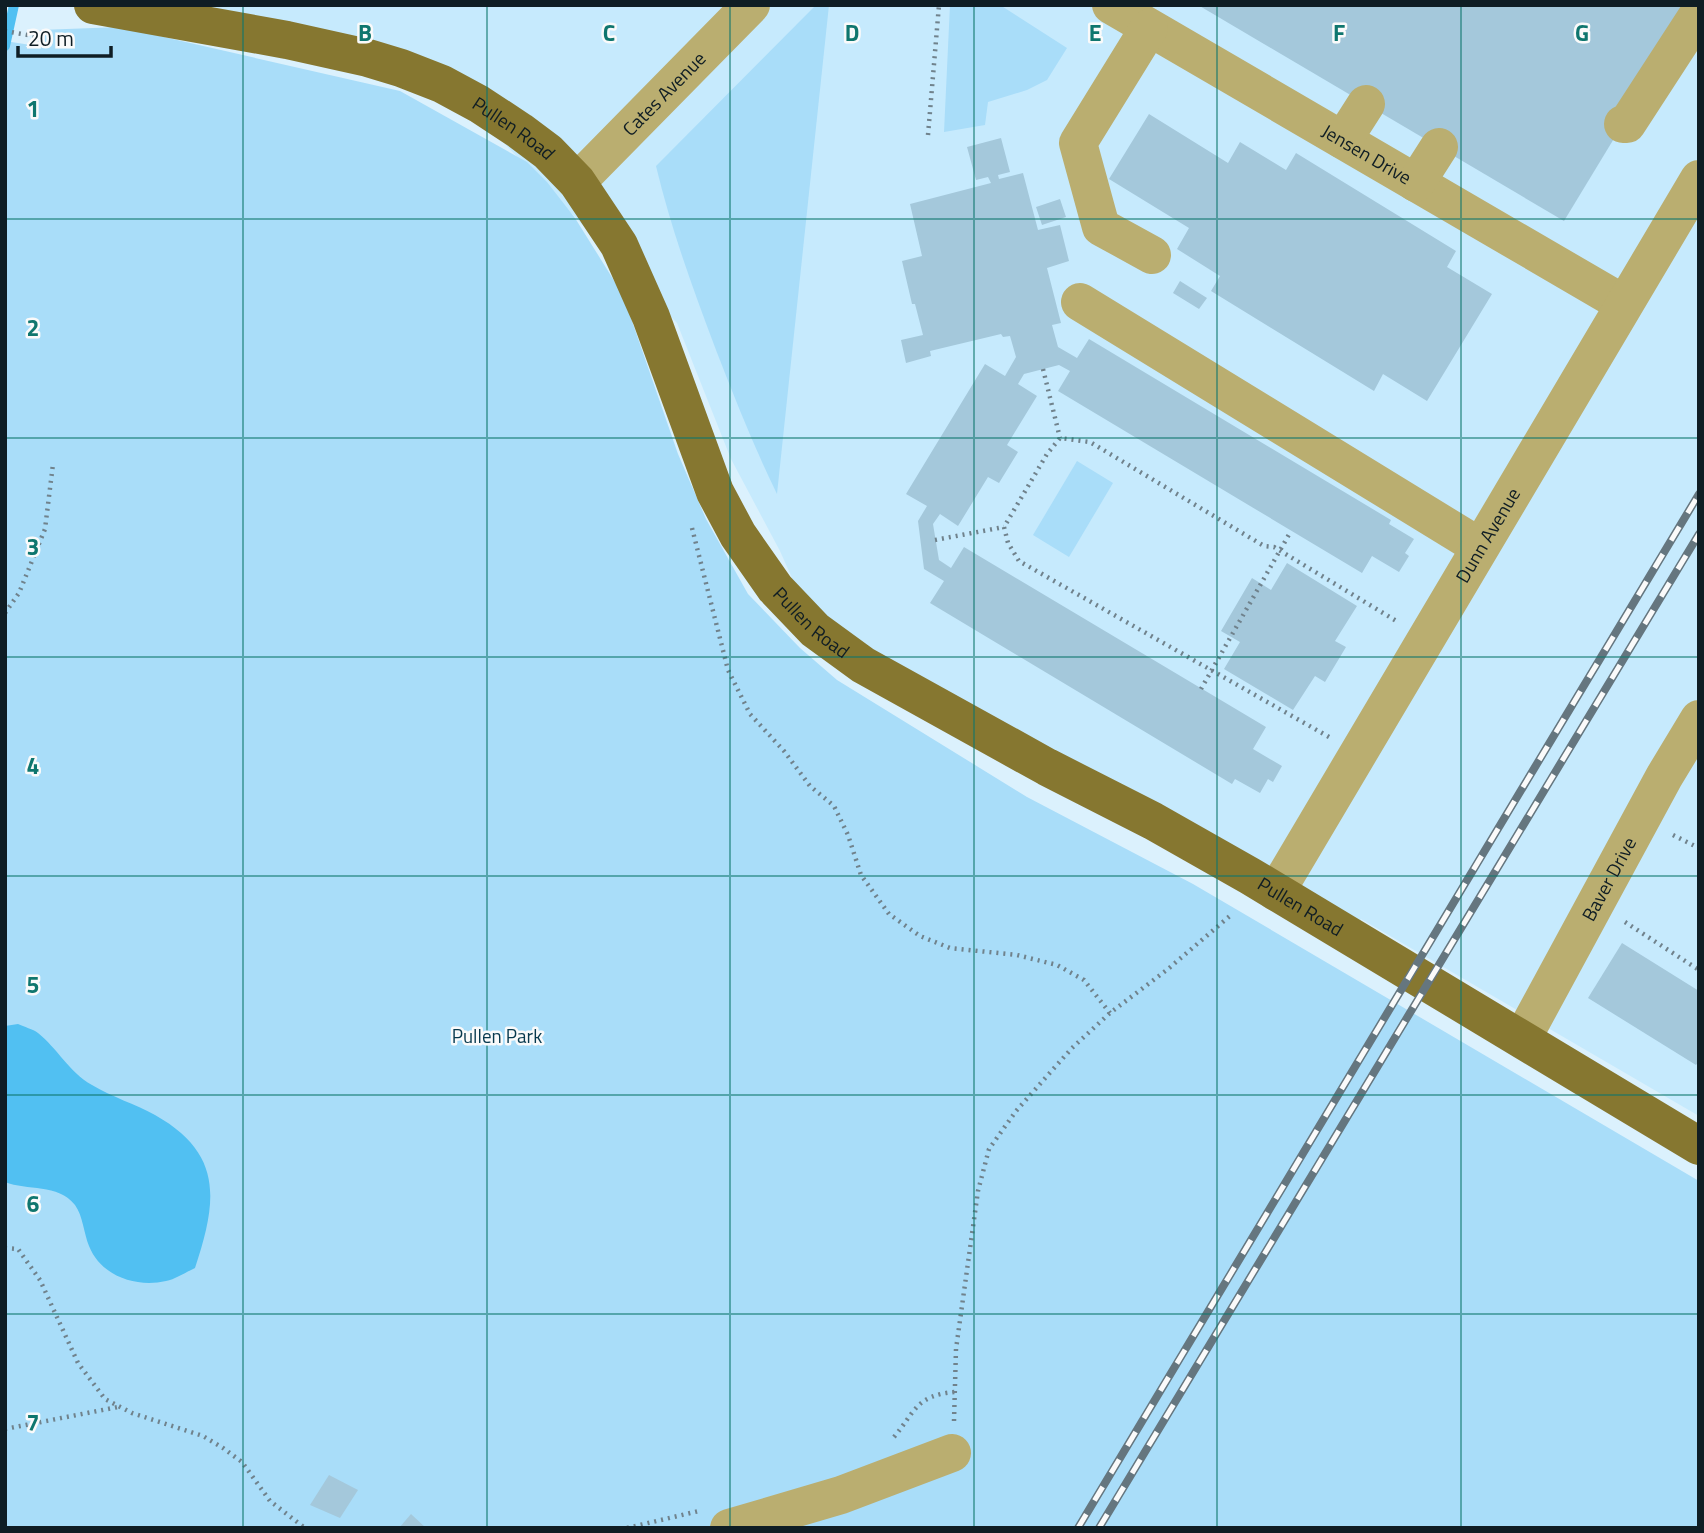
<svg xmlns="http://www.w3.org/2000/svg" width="1704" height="1533" font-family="'Titillium Web',sans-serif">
  <rect width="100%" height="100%" fill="#dbf1fd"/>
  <!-- built -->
  <polygon fill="#c6eafd" points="93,5 1699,5 1699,1116 1361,919 1350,936 815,630 780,551 731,459 677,323 427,63"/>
  <!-- green -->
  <g fill="#a9ddf9">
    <path d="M816 5H829L777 494C754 447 735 399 716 350 693 289 671 229 656 166Z"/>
    <polygon points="950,5 1000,5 1067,48 1047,80 1027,90 988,102 985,125 944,132"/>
    <polygon points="120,27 400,91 527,162 547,182 575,218 623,295 678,454 706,519 748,594 800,648 837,680 1027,797 1193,884 1699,1181 1699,1528 5,1528 5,41 37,46 40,30"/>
    <polygon points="1077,461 1113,483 1069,557 1033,535"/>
  </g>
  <!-- water -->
  <path fill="#51c0f2" d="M18 1024C24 1027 33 1029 38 1033 57 1048 69 1072 92 1085 112 1097 135 1104 155 1115 224 1154 217 1201 195 1268 186 1272 176 1279 166 1281 136 1288 101 1276 89 1246 84 1234 83 1216 75 1205 58 1183 27 1191 5 1182V1026Z"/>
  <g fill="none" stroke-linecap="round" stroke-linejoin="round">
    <!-- stream -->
    <polyline stroke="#51c0f2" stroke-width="10" points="5,46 14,5"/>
  </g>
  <!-- building -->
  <g fill="#a4c8db">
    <polygon points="1198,5 1695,5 1564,221"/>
    <polygon points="1149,114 1228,163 1240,142 1286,170 1296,153 1456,251 1447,267 1492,294 1427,401 1383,374 1374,391 1211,291 1220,276 1177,249 1189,228 1109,179"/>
    <polygon points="1001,138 1010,172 998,175 999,179 1023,173 1038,230 1060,225 1069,261 1047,268 1061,323 1052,325 1058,347 1077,358 1089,339 1391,520 1389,524 1414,539 1405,553 1409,556 1399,572 1372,556 1362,573 1058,391 1070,371 1059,365 1024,374 1018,384 1037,396 1007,445 1018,452 999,483 988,477 958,526 940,514 933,524 939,560 951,568 964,547 1266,727 1253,749 1282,766 1273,782 1268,779 1260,793 1235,779 1232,784 930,603 944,581 924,569 918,521 927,506 906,494 985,364 1005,376 1016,357 1010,336 1003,337 1001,334 930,351 931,356 906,363 901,340 923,335 915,304 912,304 902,261 922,256 910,204 991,183 988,177 976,180 967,147"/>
    <polygon points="1060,199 1066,217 1042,225 1036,207"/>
    <polygon points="1180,281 1207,298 1199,309 1173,293"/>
    <polygon points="1287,563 1357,606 1335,641 1346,647 1325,682 1315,676 1293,710 1224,669 1240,642 1221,631 1252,578 1271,590"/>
    <polygon points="1622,943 1699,991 1699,1061 1696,1065 1588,998"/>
    <polygon points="329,1475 358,1490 340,1518 310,1505"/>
    <polygon points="411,1514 426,1528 399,1528"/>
  </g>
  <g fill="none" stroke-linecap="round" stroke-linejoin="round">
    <!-- path -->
    <g stroke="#70828c" stroke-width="4.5" stroke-dasharray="2 5" stroke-linecap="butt">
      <polyline points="5,31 39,37"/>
      <polyline points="928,135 939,5"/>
      <polyline points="1043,369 1060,438"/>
      <polyline points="692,528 728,670 750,714 784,751 810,786 834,806 848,835 861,875 889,914 920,936 950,948 1017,955 1057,965 1084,980 1110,1013"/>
      <polyline points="935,540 1004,527"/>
      <polyline points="5,613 19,593 45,529 53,464"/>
      <polyline points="1201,689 1291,531"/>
      <polyline points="1329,737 1019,561 1008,543 1004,527 1047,454 1060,438 1090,442 1264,546 1274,547 1398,622"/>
      <polyline points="1673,835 1699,848"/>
      <polyline points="1625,922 1699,970"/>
      <polyline points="5,1248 18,1249 40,1280 78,1363 105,1399 132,1413 203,1436 223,1448 242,1462 270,1501 305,1528"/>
      <polyline points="954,1421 956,1349 978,1191 989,1149 1016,1111 1072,1048 1110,1013 1168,969 1231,915"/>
      <polyline points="5,1429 118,1407"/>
      <path d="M894 1437C915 1412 916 1395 955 1392"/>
      <polyline points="627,1528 699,1511"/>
    </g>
    <!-- minor -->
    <g stroke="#baae70" stroke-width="38">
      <path id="s1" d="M1111 5 1624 304"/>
      <polyline points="1149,28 1078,143 1101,227 1152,255"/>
      <polyline points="1623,124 1627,124 1699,13"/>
      <polyline points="1343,140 1366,104"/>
      <path id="s2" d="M577 182 751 5"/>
      <polyline points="1416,183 1439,147"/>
      <polyline points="1080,302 1480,547"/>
      <path id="s3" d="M1276 892 1699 179"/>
      <path id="s4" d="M1522 1039 1664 777 1699 719"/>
      <polyline points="729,1528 841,1495 952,1453"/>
    </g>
    <!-- major -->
    <path stroke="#867730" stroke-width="38" id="s5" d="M93 5 287 40 368 58 401 68 442 84 479 104 520 131 548 152 577 182 619 245 651 317 715 492 738 535 775 588 815 630 863 665 1047 767 1153 821 1250 876 1699 1146"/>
    <!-- rail casing -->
    <g stroke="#65767f" stroke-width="8">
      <g id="rail">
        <polyline points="1078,1528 1699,494"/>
        <polyline points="1099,1528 1699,534"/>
      </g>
    </g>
    <!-- rail -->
    <use href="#rail" stroke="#fafafa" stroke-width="5" stroke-dasharray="16" stroke-linecap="butt"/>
  </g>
  <!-- grid -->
  <path fill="none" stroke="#0f766e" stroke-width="2" stroke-opacity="0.55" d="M243 5V1528M487 5V1528M730 5V1528M974 5V1528M1217 5V1528M1461 5V1528M5 219H1699M5 438H1699M5 657H1699M5 876H1699M5 1095H1699M5 1314H1699"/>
  <g text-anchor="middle" stroke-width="5" stroke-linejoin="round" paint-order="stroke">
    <!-- street labels -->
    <g font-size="19" fill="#0f1d24" stroke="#fafafa">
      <text dy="7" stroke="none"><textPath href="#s2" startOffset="124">Cates Avenue</textPath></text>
      <text dy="7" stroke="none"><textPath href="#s5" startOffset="443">Pullen Road</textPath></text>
      <text dy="7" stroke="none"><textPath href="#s1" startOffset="296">Jensen Drive</textPath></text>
      <text dy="7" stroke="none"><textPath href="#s3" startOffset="415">Dunn Avenue</textPath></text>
      <text dy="7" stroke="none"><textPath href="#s5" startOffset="1031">Pullen Road</textPath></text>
      <text dy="7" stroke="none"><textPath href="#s4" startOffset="182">Baver Drive</textPath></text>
      <text dy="7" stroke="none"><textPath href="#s5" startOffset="1598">Pullen Road</textPath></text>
    </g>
    <!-- park labels -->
    <g font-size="19" fill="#07394e" stroke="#fafafa">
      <text x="497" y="1043">Pullen Park</text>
    </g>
  </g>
  <g font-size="23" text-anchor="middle" font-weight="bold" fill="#0f766e" stroke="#fafafa" stroke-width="5" stroke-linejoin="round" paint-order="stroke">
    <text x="365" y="41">B</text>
    <text x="609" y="41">C</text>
    <text x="852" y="41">D</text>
    <text x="1095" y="41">E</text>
    <text x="1339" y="41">F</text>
    <text x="1582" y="41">G</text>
    <text x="33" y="117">1</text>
    <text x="33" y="336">2</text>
    <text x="33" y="555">3</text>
    <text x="33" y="774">4</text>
    <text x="33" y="993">5</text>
    <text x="33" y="1212">6</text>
    <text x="33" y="1431">7</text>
  </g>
  <!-- border -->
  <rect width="1704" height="1533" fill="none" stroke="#0f1d24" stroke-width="14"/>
  <!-- scale -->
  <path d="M18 46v10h93v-10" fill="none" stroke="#0f1d24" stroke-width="3.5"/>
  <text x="28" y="46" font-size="21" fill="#0f1d24" stroke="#fafafa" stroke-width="5" paint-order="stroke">20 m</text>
</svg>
